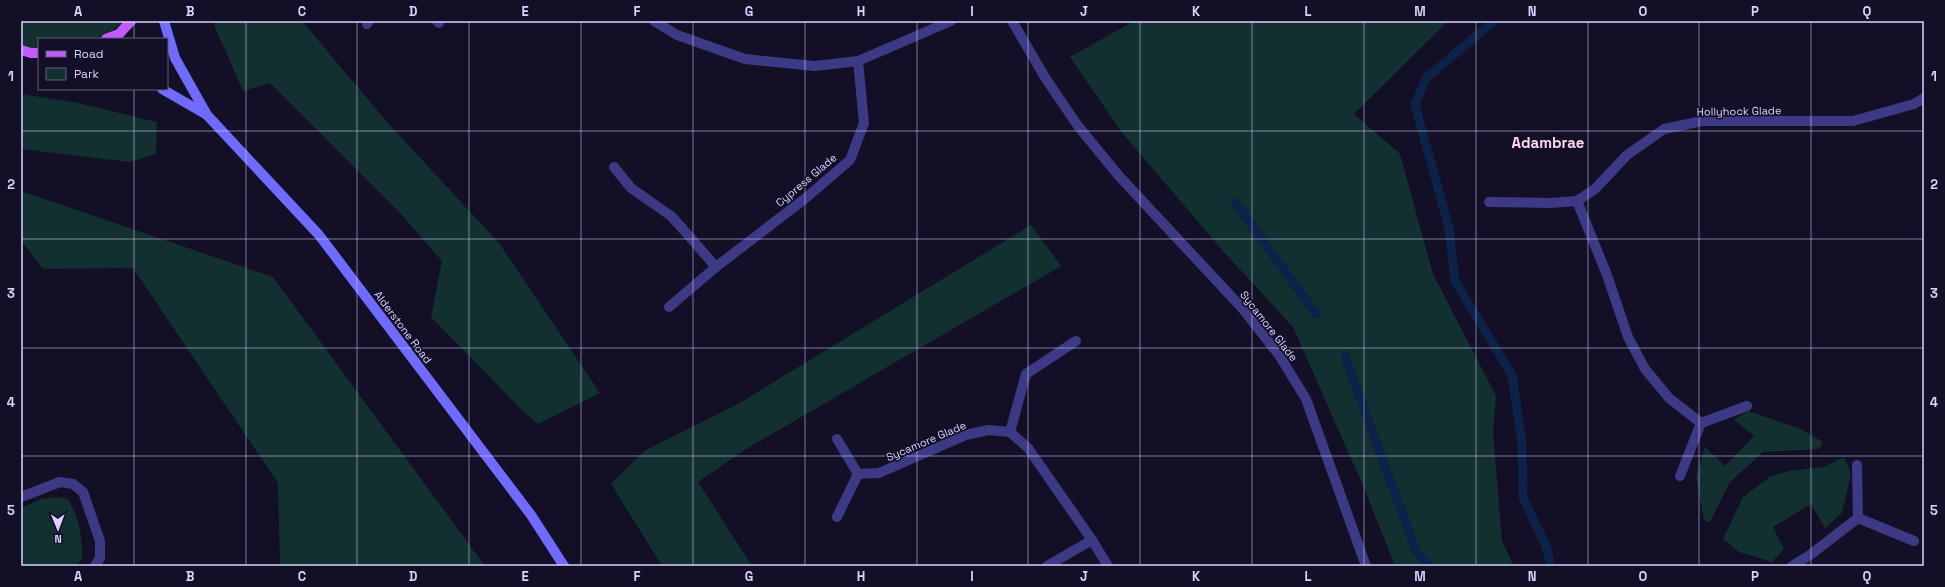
<svg xmlns="http://www.w3.org/2000/svg" width="1945" height="587" font-family="'Space Grotesk',sans-serif">
  <rect width="100%" height="100%" fill="#130f26"/>
  <!-- green -->
  <g fill="#12302f">
    <path d="M21 21H123C101 46 69 39 39 39V49L21 46Z"/>
    <polygon points="214,21 302,21 386,121 499,243 600,393 538,424 525,413 431,317 442,261 402,215 270,83 243,91 214,25"/>
    <polygon points="1134,21 1448,21 1354,114 1400,154 1433,274 1496,396 1493,432 1502,541 1514,566 1395,566 1364,488 1293,327 1223,251 1123,134 1070,57"/>
    <polygon points="21,94 78,103 157,122 156,154 130,162 21,149"/>
    <polygon points="21,191 273,277 485,566 280,566 278,483 133,268 43,269 21,240"/>
    <polygon points="1031,225 1061,266 746,449 698,482 752,566 662,566 611,484 644,451 738,404"/>
    <polygon points="1748,411 1801,429 1823,442 1819,449 1763,452 1730,482 1710,522 1704,520 1696,477 1705,447 1725,466 1754,436 1734,420"/>
    <polygon points="1844,457 1851,474 1842,513 1825,528 1811,504 1773,527 1784,549 1772,562 1739,552 1723,539 1743,497 1770,477 1788,471 1824,467"/>
    <path d="M58 497 68 499C80 520 82 535 82 559L75 566H21V508L42 499Z"/>
  </g>
  <g fill="none" stroke-linecap="round" stroke-linejoin="round">
    <!-- stream -->
    <g stroke="#0c2248" stroke-width="9">
      <polyline points="1494,21 1426,78 1415,105 1449,228 1455,281 1512,375 1522,443 1523,498 1546,546 1551,566"/>
      <polyline points="1235,202 1316,314"/>
      <polyline points="1345,356 1416,551 1429,566"/>
    </g>
    <!-- lane -->
    <g stroke="#3d3a85" stroke-width="10">
      <polyline points="614,167 631,188 671,216 682,228"/>
      <polyline points="1010,432 1026,374 1076,341"/>
    </g>
    <!-- street -->
    <g stroke="#3d3a85" stroke-width="10">
      <polyline points="437,21 439,23"/>
      <polyline points="654,21 677,35 745,59 815,66 858,61 951,21"/>
      <polyline points="1012,21 1046,79 1078,126 1119,176 1242,308 1279,355 1306,399 1366,566"/>
      <polyline points="367,24 369,21"/>
      <polyline points="1489,202 1550,203 1577,201"/>
      <polyline points="682,228 716,267"/>
      <polyline points="669,307 716,267 807,197 850,160 864,123 858,61"/>
      <polyline points="1747,406 1701,423 1669,398 1645,369 1628,337 1607,275 1577,201 1595,189 1627,155 1664,129 1702,121 1853,121 1914,104 1924,98"/>
      <polyline points="837,439 858,474 879,473 966,435 988,430 1010,432 1028,448 1092,540 1108,566"/>
      <polyline points="1680,476 1701,423"/>
      <polyline points="21,497 60,482 73,484 83,492 100,541 100,558 95,566"/>
      <polyline points="837,517 858,474"/>
      <polyline points="1858,518 1914,541"/>
      <polyline points="1047,566 1092,540"/>
      <polyline points="1792,566 1810,555 1858,518 1857,465"/>
    </g>
    <!-- secondary -->
    <g stroke="#6f6bff" stroke-width="10">
      <polyline points="164,21 175,58 207,115 319,235 531,515 564,566"/>
      <polyline points="162,89 207,115"/>
    </g>
    <!-- primary -->
    <g stroke="#c25bff" stroke-width="10">
      <polyline points="106,39 119,34 131,21"/>
      <polyline points="21,50 31,53 39,53"/>
    </g>
  </g>
  <!-- grid -->
  <path fill="none" stroke="#d9d4ff" stroke-width="1" stroke-opacity="0.55" d="M134 21V39M246 21V566M357 21V566M469 21V566M581 21V566M693 21V566M805 21V566M917 21V566M1028 21V566M1140 21V566M1252 21V566M1364 21V566M1476 21V566M1588 21V566M1699 21V566M1811 21V566M134 89V566M21 131H1924M21 239H1924M21 348H1924M21 456H1924"/>
  <g text-anchor="middle" stroke-width="3.5" stroke-linejoin="round" paint-order="stroke">
    <!-- street labels -->
    <g font-size="11" fill="#d9d4ff" stroke="#130f26">
      <text transform="translate(1739 111) rotate(-1)" y="4">Hollyhock Glade</text>
      <text transform="translate(806 180) rotate(-40)" y="4">Cypress Glade</text>
      <text transform="translate(1269 326) rotate(52)" y="4">Sycamore Glade</text>
      <text transform="translate(403 327) rotate(53)" y="4">Alderstone Road</text>
      <text transform="translate(926 441) rotate(-23)" y="4">Sycamore Glade</text>
    </g>
    <!-- district labels -->
    <g font-size="15" font-weight="bold" fill="#ffd6f0" stroke="#130f26">
      <text x="1548" y="148">Adambrae</text>
    </g>
  </g>
  <!-- border -->
  <rect width="1945" height="587" fill="none" stroke="#130f26" stroke-width="44"/>
  <!-- legend -->
  <rect x="38" y="38" width="130" height="52" fill="#130f26" stroke="#625e7d"/>
  <rect x="46" y="51" width="20" height="6" fill="#c25bff" stroke="#625e7d"/>
  <text x="74" y="58" font-size="12" fill="#d9d4ff">Road</text>
  <rect x="46" y="68" width="20" height="12" fill="#12302f" stroke="#625e7d"/>
  <text x="74" y="78" font-size="12" fill="#d9d4ff">Park</text>
  <!-- north arrow -->
  <g transform="translate(58 529) rotate(179)" stroke="#130f26" stroke-width="3" paint-order="stroke">
  <path d="M0-3L7 15L0 10L-7 15Z" fill="#d9d4ff"/>
  <text y="-6" font-size="11" font-weight="bold" text-anchor="middle" fill="#d9d4ff">N</text>
  </g>
  <rect x="22" y="22" width="1901" height="543" fill="none" stroke="#d9d4ff" stroke-width="1.5"/>
  <g font-size="13" text-anchor="middle" font-weight="bold" fill="#d9d4ff">
    <text x="78" y="16">A</text>
    <text x="190" y="16">B</text>
    <text x="302" y="16">C</text>
    <text x="413" y="16">D</text>
    <text x="525" y="16">E</text>
    <text x="637" y="16">F</text>
    <text x="749" y="16">G</text>
    <text x="861" y="16">H</text>
    <text x="972" y="16">I</text>
    <text x="1084" y="16">J</text>
    <text x="1196" y="16">K</text>
    <text x="1308" y="16">L</text>
    <text x="1420" y="16">M</text>
    <text x="1532" y="16">N</text>
    <text x="1643" y="16">O</text>
    <text x="1755" y="16">P</text>
    <text x="1867" y="16">Q</text>
    <text x="11" y="81">1</text>
    <text x="1934" y="81">1</text>
    <text x="11" y="189">2</text>
    <text x="1934" y="189">2</text>
    <text x="11" y="298">3</text>
    <text x="1934" y="298">3</text>
    <text x="11" y="407">4</text>
    <text x="1934" y="407">4</text>
    <text x="11" y="515">5</text>
    <text x="1934" y="515">5</text>
    <text x="78" y="581">A</text>
    <text x="190" y="581">B</text>
    <text x="302" y="581">C</text>
    <text x="413" y="581">D</text>
    <text x="525" y="581">E</text>
    <text x="637" y="581">F</text>
    <text x="749" y="581">G</text>
    <text x="861" y="581">H</text>
    <text x="972" y="581">I</text>
    <text x="1084" y="581">J</text>
    <text x="1196" y="581">K</text>
    <text x="1308" y="581">L</text>
    <text x="1420" y="581">M</text>
    <text x="1532" y="581">N</text>
    <text x="1643" y="581">O</text>
    <text x="1755" y="581">P</text>
    <text x="1867" y="581">Q</text>
  </g>
</svg>
